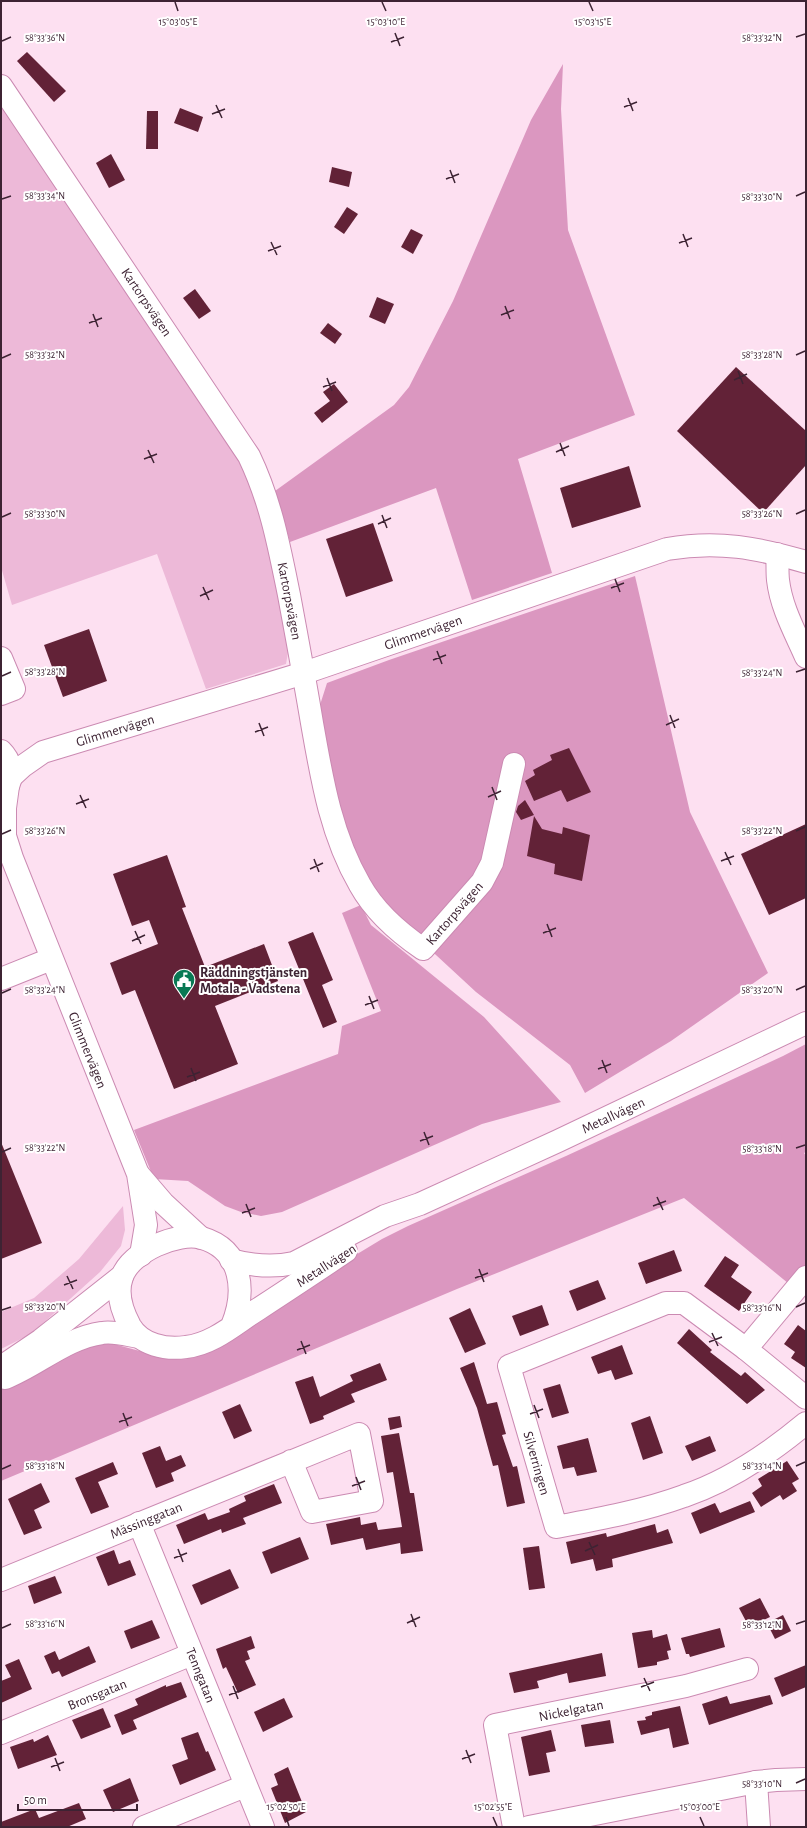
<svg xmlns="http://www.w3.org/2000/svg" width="807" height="1828" font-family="'Alegreya Sans',sans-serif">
  <rect width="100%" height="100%" fill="#fde0f1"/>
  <!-- green -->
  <g fill="#edb9d8">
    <polygon points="1,87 267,487 295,612 286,664 206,689 157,554 12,605 1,567"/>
    <polygon points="123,1206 125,1230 121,1246 100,1272 31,1334 1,1349 1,1312 34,1298 79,1259"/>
  </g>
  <!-- forest -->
  <g fill="#db97c0">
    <polygon points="563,64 561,109 568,230 635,415 518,459 552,573 472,600 436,488 290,542 275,491 394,405 409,387 453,301 531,120"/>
    <polygon points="635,576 690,812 768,973 671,1041 585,1093 570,1065 476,992 423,943 371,890 336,806 320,705 327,683 389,660"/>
    <polygon points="361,905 371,925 484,1017 561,1102 482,1124 282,1212 261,1216 241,1212 225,1206 188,1181 154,1179 134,1130 338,1054 342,1026 381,1011 342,913"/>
    <polygon points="806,1044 806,1152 804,1153 806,1156 806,1274 794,1288 684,1198 457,1289 1,1481 1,1387 86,1344 110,1343 162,1357 311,1282 382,1239 408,1226 566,1156 783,1056"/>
  </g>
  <!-- building -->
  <g fill="#622237">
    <polygon points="27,52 66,91 54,102 17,61"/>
    <polygon points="180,108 203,117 198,132 174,123"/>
    <polygon points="147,111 158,111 158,149 146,149"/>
    <polygon points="111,154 125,180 109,188 96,163"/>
    <polygon points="332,167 352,172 349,187 329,182"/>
    <polygon points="347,207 358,214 344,234 334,227"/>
    <polygon points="411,229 423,235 413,254 401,247"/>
    <polygon points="195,289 211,311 199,319 183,298"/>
    <polygon points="377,297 394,304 385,324 369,317"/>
    <polygon points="328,323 342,334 335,344 320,333"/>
    <polygon points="736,367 806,431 806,465 763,513 677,431"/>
    <polygon points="334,384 348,402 322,423 314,413 330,401 323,392"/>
    <polygon points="629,466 641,507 572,528 560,488"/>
    <polygon points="373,523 393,581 346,597 326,539"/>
    <polygon points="89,629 107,681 63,697 44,645"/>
    <polygon points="569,748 591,792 567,802 561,790 534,801 525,781 535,775 533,770 552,760 550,755"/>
    <polygon points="525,800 534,815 521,820 516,812 518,806"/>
    <polygon points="534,816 542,829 562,834 563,827 590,835 582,881 554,874 555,864 527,856"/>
    <polygon points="806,824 806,898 769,915 741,854"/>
    <polygon points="167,855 186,907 182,908 205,967 264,944 278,981 215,1006 238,1064 174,1089 135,990 122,995 110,963 158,944 149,920 132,926 113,874"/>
    <polygon points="313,932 333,980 322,985 337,1022 323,1028 288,942"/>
    <polygon points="1,1142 42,1243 1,1259"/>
    <polygon points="674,1250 682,1271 646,1284 638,1263"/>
    <polygon points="725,1256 739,1265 731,1277 752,1292 739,1311 704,1286"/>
    <polygon points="598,1280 606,1299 577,1311 569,1291"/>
    <polygon points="542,1305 549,1325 520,1336 512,1316"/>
    <polygon points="470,1308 486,1344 465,1353 449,1318"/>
    <polygon points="798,1325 806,1331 806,1368 791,1358 795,1352 784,1344"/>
    <polygon points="689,1329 712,1350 710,1352 741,1376 745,1372 765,1390 747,1404 677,1343"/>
    <polygon points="622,1345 633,1374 615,1380 611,1370 598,1374 591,1357"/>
    <polygon points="474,1362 487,1404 497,1402 506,1434 502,1435 513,1467 517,1466 525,1503 507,1507 498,1465 493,1466 477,1408 460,1368"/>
    <polygon points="380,1363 387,1380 351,1394 355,1402 323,1416 324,1419 310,1424 295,1382 313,1376 320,1397 353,1381 350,1375"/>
    <polygon points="560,1384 569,1413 552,1418 543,1389"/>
    <polygon points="240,1404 252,1431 234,1439 222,1412"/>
    <polygon points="400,1416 402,1427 390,1430 388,1418"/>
    <polygon points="650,1416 663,1453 643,1460 631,1423"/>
    <polygon points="399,1433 410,1493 414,1493 423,1551 401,1554 400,1543 366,1550 363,1538 331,1545 326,1524 360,1517 361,1525 376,1522 378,1530 402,1527 393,1472 387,1473 381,1436"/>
    <polygon points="710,1436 716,1451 692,1461 685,1446"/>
    <polygon points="588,1438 597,1472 577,1476 574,1467 563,1469 557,1446"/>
    <polygon points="160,1446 166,1461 181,1455 186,1466 171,1473 174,1481 156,1488 142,1453"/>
    <polygon points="787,1461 799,1479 792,1483 797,1491 783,1500 780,1495 761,1507 752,1493 762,1486 758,1479"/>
    <polygon points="113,1462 118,1474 98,1482 109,1507 91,1514 75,1478"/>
    <polygon points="41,1483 50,1502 34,1510 42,1528 24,1535 8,1499"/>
    <polygon points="274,1484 282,1503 243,1518 246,1524 222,1533 221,1529 184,1544 176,1525 205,1513 208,1520 230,1512 229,1509 246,1501 244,1496"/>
    <polygon points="750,1501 755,1512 700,1534 691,1513 715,1503 720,1513"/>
    <polygon points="655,1524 657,1533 668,1529 673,1543 612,1559 613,1567 596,1571 593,1559 571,1564 566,1542 606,1533 607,1537"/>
    <polygon points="300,1537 309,1559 271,1574 262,1552"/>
    <polygon points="539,1546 545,1588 529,1590 523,1548"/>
    <polygon points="114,1550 119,1564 130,1560 136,1575 108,1586 96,1557"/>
    <polygon points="230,1569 239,1588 201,1605 192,1585"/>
    <polygon points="55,1576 62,1593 34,1604 28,1586"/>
    <polygon points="760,1598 770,1617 749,1627 739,1608"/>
    <polygon points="783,1615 791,1631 775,1639 767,1623"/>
    <polygon points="152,1620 160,1638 131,1649 124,1631"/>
    <polygon points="720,1628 725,1647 690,1657 689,1654 686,1654 681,1638"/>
    <polygon points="652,1630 653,1638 667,1634 671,1650 667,1651 669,1659 657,1662 657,1665 638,1668 632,1633"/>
    <polygon points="251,1636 255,1648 247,1651 250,1659 245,1661 256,1685 238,1693 226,1667 223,1669 216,1649"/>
    <polygon points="89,1646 96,1662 62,1677 59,1671 52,1674 44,1656 55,1651 59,1660"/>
    <polygon points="602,1653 606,1676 569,1683 567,1673 537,1681 539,1688 514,1693 509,1673"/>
    <polygon points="19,1659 32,1689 1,1703 1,1681 11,1677 5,1665"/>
    <polygon points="806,1665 806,1687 782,1697 774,1678"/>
    <polygon points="181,1682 187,1697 133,1720 137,1729 122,1735 114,1715 138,1705 135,1699 166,1685 166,1687"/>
    <polygon points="770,1695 773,1704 709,1725 702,1704 727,1696 730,1704"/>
    <polygon points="284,1698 293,1717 263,1732 254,1712"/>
    <polygon points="680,1706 689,1744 673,1748 669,1728 641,1735 637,1721 646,1720 645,1717 652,1715 652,1712"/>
    <polygon points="103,1708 111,1727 81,1739 72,1720"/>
    <polygon points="610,1720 614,1743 585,1747 581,1725"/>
    <polygon points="551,1730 556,1751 546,1753 550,1772 529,1776 521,1737"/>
    <polygon points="198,1732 206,1752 208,1751 216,1770 180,1785 172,1765 188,1759 181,1738"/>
    <polygon points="48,1735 57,1755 18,1769 10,1747 33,1739 34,1742"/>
    <polygon points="288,1767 306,1812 285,1823 271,1788 278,1785 274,1774"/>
    <polygon points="130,1778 139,1801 113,1812 103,1790"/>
    <polygon points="79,1803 86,1819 67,1827 1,1827 1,1822 35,1809 39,1818"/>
  </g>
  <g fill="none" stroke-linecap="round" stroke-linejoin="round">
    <!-- minor casing -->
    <g stroke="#cb8ab2" stroke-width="24">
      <g id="minor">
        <path d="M1 86 249 456C271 502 279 546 289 595 297 638 305 681 312 723 322 780 331 835 360 885 375 912 398 932 423 949L482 882 492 863 514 764"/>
        <path d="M777 554C778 563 777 571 778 580 781 607 795 632 806 657"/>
        <polyline points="1,658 14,689 1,694"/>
        <path d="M1 751C11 761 14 775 7 788"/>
        <path d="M11 777 23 766 43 752 304 673 667 549C718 540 758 548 806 562"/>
        <polyline points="8,786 5,808 5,836 12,858 138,1174 146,1225 141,1255"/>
        <polyline points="1,979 51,959"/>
        <polyline points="139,1175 163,1203 201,1238"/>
        <polyline points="746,1349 806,1277"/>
        <path d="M806 1398 746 1349 684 1303H666L509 1366 556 1527C599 1519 643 1511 684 1496 729 1481 770 1453 806 1423"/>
        <polyline points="139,1523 263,1827"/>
        <polyline points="1,1580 359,1434 372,1501 312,1512 291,1461"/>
        <polyline points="1,1733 192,1654"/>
        <polyline points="756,1782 759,1827"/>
        <polyline points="144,1827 245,1786"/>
        <polyline points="514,1827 495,1725 686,1686 747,1669"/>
        <polyline points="529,1827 756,1782 776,1780 806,1779"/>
      </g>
    </g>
    <!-- major casing -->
    <g stroke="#cb8ab2" stroke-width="24">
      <g id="major">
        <path d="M231 1260C253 1266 272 1268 294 1263L385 1216 420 1204 558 1141 806 1023"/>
        <path d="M232 1326C246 1292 243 1250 202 1238 178 1231 130 1252 122 1277 116 1293 122 1311 130 1326 141 1345 166 1350 186 1347 214 1344 237 1322 260 1308 289 1289 318 1270 346 1251"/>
        <polyline points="1,1367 41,1340 122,1276"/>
        <path d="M5 1378C38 1365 66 1338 102 1333 114 1331 127 1335 139 1337"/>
      </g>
    </g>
    <!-- minor -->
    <use href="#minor" stroke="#fff" stroke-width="22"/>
    <!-- major -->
    <use href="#major" stroke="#fff" stroke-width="22"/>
  </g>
  <!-- ticks -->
  <path fill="none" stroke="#3d2333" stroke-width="1.5" d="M175 2 178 11M382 2 386 11M589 2 593 11M395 33 400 46M796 37 805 34M2 41 11 37M391 42 404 37M628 98 633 111M216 105 222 118M624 107 637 102M212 114 225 109M450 170 455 183M446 179 459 174M796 196 805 192M2 199 11 196M683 234 688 247M271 242 277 255M679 243 692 238M268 251 281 246M505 306 510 319M93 314 98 327M501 315 514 310M89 323 102 318M796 355 805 351M2 358 11 354M738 371 743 384M327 378 332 391M734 380 747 374M323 387 336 382M560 443 565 456M148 450 154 463M556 452 569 446M144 459 157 454M796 514 805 510M382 515 387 528M2 517 11 513M378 524 391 518M615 579 620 592M203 587 209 600M611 588 624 583M200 596 213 590M437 651 442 664M433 660 446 655M796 672 805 669M2 676 11 672M670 715 675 728M259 723 264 736M666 725 679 719M255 732 268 727M492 787 497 800M80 795 86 808M488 797 501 791M76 804 89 799M796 831 805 827M2 834 11 830M725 852 731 865M314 859 319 872M721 861 734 856M310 869 323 863M547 924 552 937M135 931 141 944M543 933 556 928M132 941 145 935M796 990 805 986M2 993 11 989M369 996 374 1009M365 1005 378 1000M602 1060 607 1073M191 1068 196 1081M598 1069 611 1064M187 1077 200 1072M424 1132 429 1145M420 1141 433 1136M796 1148 805 1145M2 1152 11 1148M657 1197 663 1210M246 1204 251 1217M653 1206 666 1201M242 1213 255 1208M479 1269 484 1282M67 1276 73 1289M475 1278 488 1273M64 1285 77 1280M796 1307 805 1303M2 1310 11 1307M712 1333 718 1346M301 1341 306 1354M709 1342 722 1337M297 1350 310 1345M534 1405 539 1418M123 1413 128 1426M530 1414 543 1409M119 1422 132 1417M796 1466 805 1462M2 1469 11 1465M356 1477 361 1490M352 1486 365 1481M589 1542 595 1555M178 1549 183 1562M585 1551 598 1545M174 1558 187 1553M411 1614 416 1627M407 1623 420 1617M796 1624 805 1621M2 1628 11 1624M644 1678 650 1691M233 1686 238 1699M641 1687 654 1682M229 1695 242 1690M466 1750 471 1763M55 1758 60 1771M462 1759 475 1754M51 1767 64 1762M796 1783 805 1779M286 1817 289 1826M493 1817 497 1826M700 1817 704 1826"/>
  <!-- icons -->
  <defs>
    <g id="civic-pin" transform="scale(1.15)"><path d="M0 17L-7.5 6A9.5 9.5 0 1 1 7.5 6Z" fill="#097954" stroke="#fff"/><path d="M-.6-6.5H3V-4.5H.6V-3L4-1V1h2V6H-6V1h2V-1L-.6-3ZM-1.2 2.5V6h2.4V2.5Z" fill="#fff"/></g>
  </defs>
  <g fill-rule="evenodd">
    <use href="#civic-pin" x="184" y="980"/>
  </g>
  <g text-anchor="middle" stroke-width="4" stroke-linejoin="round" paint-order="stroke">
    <!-- street labels -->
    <g font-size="14" fill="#3d2333" stroke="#fff">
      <text transform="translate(147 302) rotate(56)" y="5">Kartorpsvägen</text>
      <text transform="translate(290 601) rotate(79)" y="5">Kartorpsvägen</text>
      <text transform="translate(423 632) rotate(-19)" y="5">Glimmervägen</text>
      <text transform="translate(115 730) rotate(-17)" y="5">Glimmervägen</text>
      <text transform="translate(454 913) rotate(-49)" y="5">Kartorpsvägen</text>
      <text transform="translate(88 1050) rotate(68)" y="5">Glimmervägen</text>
      <text transform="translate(613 1115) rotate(-25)" y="5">Metallvägen</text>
      <text transform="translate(326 1265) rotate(-33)" y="5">Metallvägen</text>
      <text transform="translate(537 1463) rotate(74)" y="5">Silverringen</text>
      <text transform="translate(146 1520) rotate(-22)" y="5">Mässinggatan</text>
      <text transform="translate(201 1675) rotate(68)" y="5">Tenngatan</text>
      <text transform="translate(97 1694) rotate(-22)" y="5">Bronsgatan</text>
      <text transform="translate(571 1710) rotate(-11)" y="5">Nickelgatan</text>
    </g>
    <!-- poi labels -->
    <g font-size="14" font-weight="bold" fill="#3d2333" stroke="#fff" text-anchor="start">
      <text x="200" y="977">Räddningstjänsten<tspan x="200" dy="16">Motala - Vadstena</tspan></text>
    </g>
  </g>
  <g font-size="10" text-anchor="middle" fill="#3d2333" stroke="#fff" stroke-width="4" stroke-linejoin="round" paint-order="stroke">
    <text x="178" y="25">15°03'05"E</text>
    <text x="386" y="25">15°03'10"E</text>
    <text x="593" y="25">15°03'15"E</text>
    <text x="45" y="41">58°33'36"N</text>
    <text x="762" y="41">58°33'32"N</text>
    <text x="45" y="199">58°33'34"N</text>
    <text x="762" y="200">58°33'30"N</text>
    <text x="45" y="358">58°33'32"N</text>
    <text x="762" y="358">58°33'28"N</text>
    <text x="45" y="517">58°33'30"N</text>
    <text x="762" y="517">58°33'26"N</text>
    <text x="45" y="675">58°33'28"N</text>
    <text x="762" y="676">58°33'24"N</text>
    <text x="45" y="834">58°33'26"N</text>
    <text x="762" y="834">58°33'22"N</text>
    <text x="45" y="993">58°33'24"N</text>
    <text x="762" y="993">58°33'20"N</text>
    <text x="45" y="1151">58°33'22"N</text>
    <text x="762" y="1152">58°33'18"N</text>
    <text x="45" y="1310">58°33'20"N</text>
    <text x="762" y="1311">58°33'16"N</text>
    <text x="45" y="1469">58°33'18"N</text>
    <text x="762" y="1469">58°33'14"N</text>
    <text x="45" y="1627">58°33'16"N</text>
    <text x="762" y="1628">58°33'12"N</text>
    <text x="762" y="1787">58°33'10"N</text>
    <text x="286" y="1810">15°02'50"E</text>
    <text x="493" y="1810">15°02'55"E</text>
    <text x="700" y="1810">15°03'00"E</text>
  </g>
  <!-- border -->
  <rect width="807" height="1828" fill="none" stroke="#3d2333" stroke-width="4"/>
  <!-- scale -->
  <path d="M18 1804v6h119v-6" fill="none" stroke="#3d2333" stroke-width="2"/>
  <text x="24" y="1804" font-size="12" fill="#3d2333" stroke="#ffffff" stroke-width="3" paint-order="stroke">50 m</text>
</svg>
